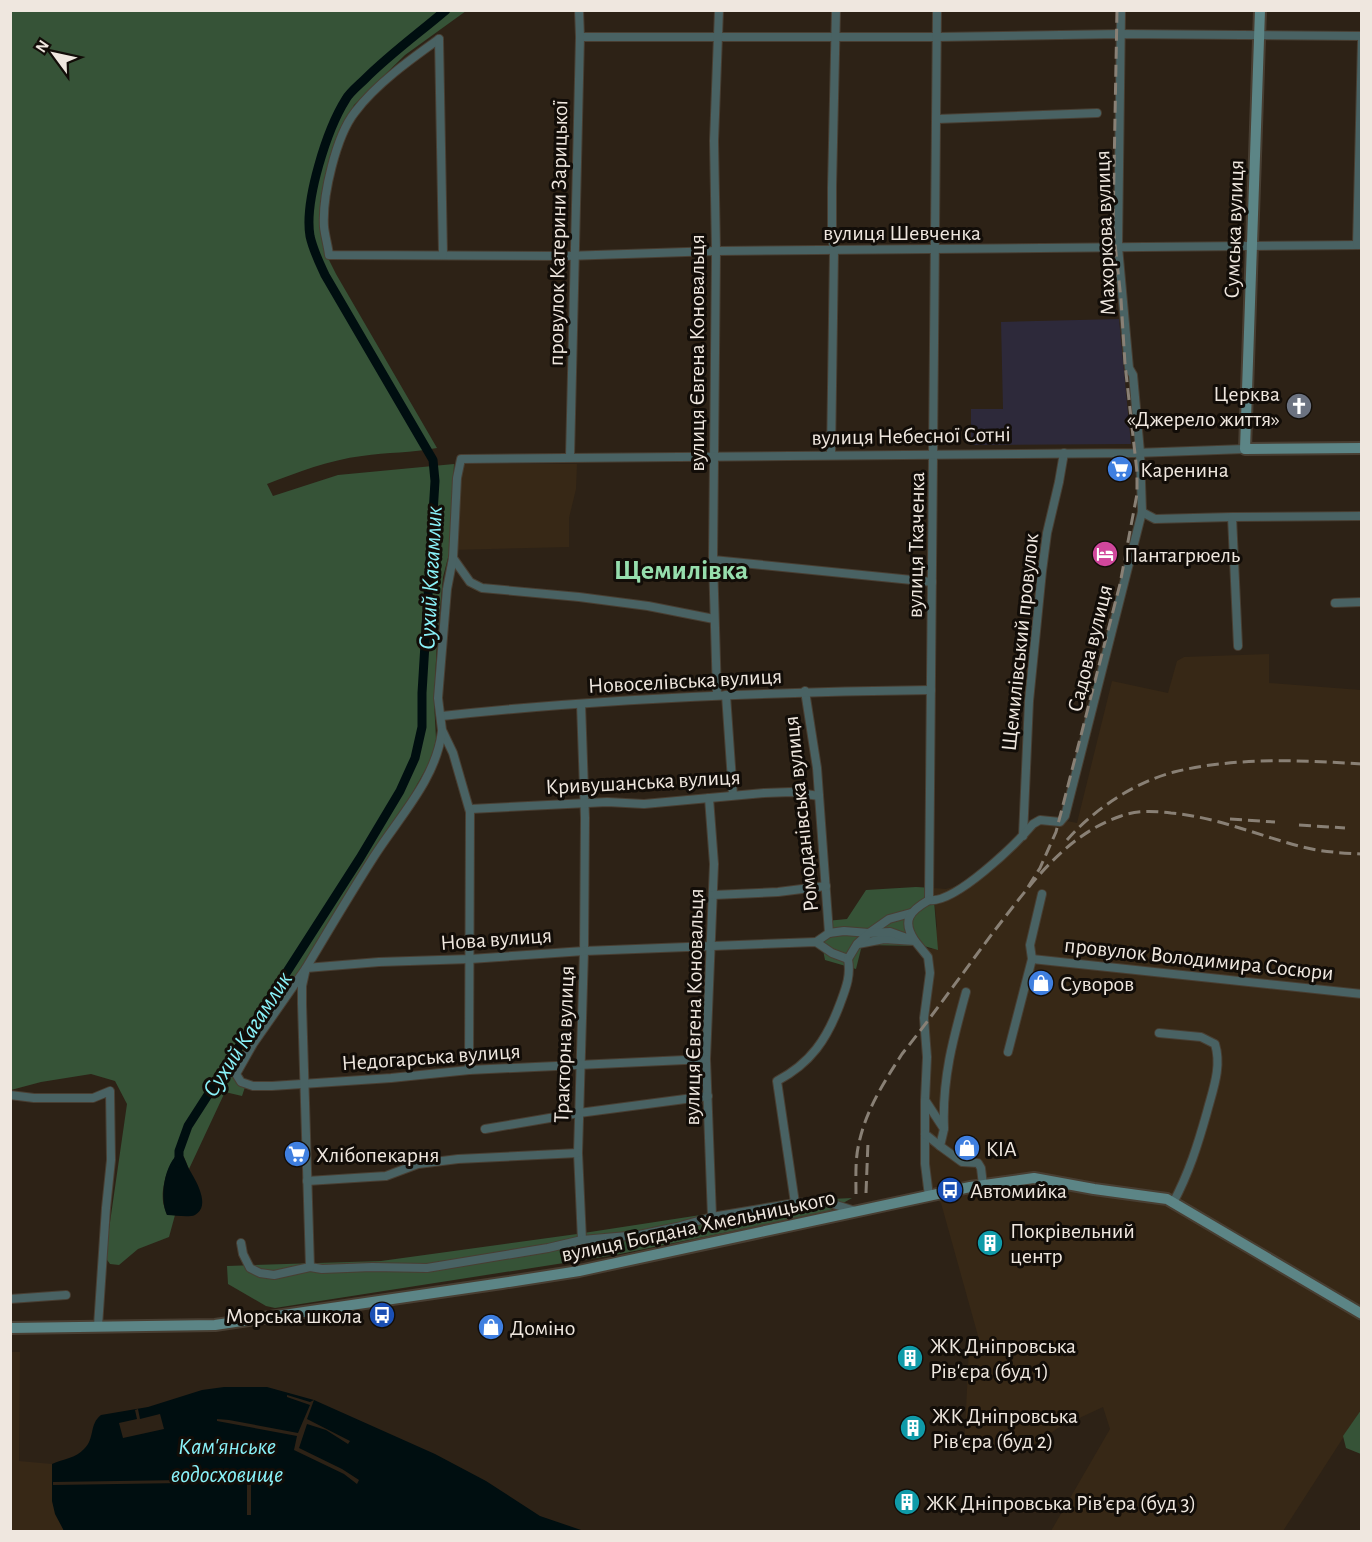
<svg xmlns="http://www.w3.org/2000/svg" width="1372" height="1542" font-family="'Alegreya Sans',sans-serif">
  <rect width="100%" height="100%" fill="#2d2216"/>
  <!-- commercial -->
  <polygon fill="#2d293a" points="1119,319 1131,444 971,445 971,409 1003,409 1001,322"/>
  <!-- built -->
  <g fill="#372816">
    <polygon points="454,464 577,464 576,489 569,518 569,547 450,550"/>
    <polygon points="1269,654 1269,683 1361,690 1362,1313 1359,1321 1362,1323 1361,1410 1283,1531 1051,1531 1110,1429 1103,1407 1058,1428 1035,1444 964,1451 969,1348 980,1343 941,1203 922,1186 924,1066 920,1023 926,976 923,954 917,946 932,949 937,926 933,888 946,889 962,884 998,857 1021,836 1034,817 1042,816 1077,823 1112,681 1168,693 1177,661 1184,657"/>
    <polygon points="11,1352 20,1352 19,1461 52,1464 52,1501 64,1531 11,1532"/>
  </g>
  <!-- green -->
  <g fill="#365337">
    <path d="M124 10 128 12 466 11 405 55 354 105 333 151 323 200 320 229 324 250 336 274 437 448C412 453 387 452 362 456 329 460 298 472 267 484L273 496 338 475 454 464 450 550 443 577 437 641 434 701 436 739 432 758 410 797 378 843 331 922 232 1074 236 1081 245 1087 242 1096 225 1092 189 1169 184 1157 180 1152C169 1161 161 1187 163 1201 163 1205 166 1210 167 1215H175L169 1237 138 1249 119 1265 110 1264 105 1257 127 1104 115 1081 91 1074 41 1082 11 1090V11Z"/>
    <polygon points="916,887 933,888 938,950 924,946 862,945 856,969 825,960 823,950 826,921 847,919 866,890"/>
    <polygon points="852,1198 827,1212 615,1255 275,1308 266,1306 228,1284 227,1266 381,1261 577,1234 791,1201"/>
    <polygon points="1361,1410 1361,1454 1346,1448 1343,1436"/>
  </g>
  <!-- water -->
  <g fill="#000e10">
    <path d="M180 1152C185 1157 186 1163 189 1169 195 1179 212 1206 195 1215 188 1218 175 1215 167 1215 159 1198 164 1164 180 1152Z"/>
    <path d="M224 1387H267L314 1400 435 1454 486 1481 540 1516 584 1531H64L55 1514 52 1501V1464C63 1459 76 1458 84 1449 95 1439 89 1424 101 1415L148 1407 202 1390Z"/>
  </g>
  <!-- pier -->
  <g fill="#2d2216">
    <polygon points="287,1395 310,1402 314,1400 307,1419 350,1441 348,1444 326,1430 307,1424 299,1448 342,1469 359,1480 357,1484 344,1474 294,1450 297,1436 217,1421 217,1419 229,1420 298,1433 310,1405 287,1397"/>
    <polygon points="138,1409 140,1419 160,1414 164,1429 123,1438 119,1423 137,1419 135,1410"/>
    <polygon points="251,1479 251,1515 247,1515 247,1482 53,1485 53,1482"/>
  </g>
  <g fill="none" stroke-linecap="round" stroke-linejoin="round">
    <!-- canal -->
    <path stroke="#000e10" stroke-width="9" d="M179 1163V1151L188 1126 360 858 400 791 415 758 422 727V693L435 481 433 460 325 275C319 262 313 250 310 236 304 201 327 129 346 99 350 92 359 85 365 79 390 54 419 33 446 10"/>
    <!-- street casing -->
    <g stroke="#483e32" stroke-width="10">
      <g id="street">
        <polyline points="580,37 937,37 1120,34 1362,36"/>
        <path d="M439 39C411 59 376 84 355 112 336 136 322 196 324 227 325 236 328 246 329 255L566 256 716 251 1362 245"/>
        <polyline points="439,39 443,255"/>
        <polyline points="937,119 1097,113"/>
        <polyline points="1357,245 1362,41"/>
        <polyline points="831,455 834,250 832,234 832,187 836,10"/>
        <polyline points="570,457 580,37 579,10"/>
        <polyline points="1142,512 1155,519 1232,517"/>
        <polyline points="453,558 470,582 482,588 579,597 648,606 714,619"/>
        <polyline points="713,560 932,582"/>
        <polyline points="1335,603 1362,602"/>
        <polyline points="1238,646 1232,517 1362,516"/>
        <polyline points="805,691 817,768 829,933"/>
        <polyline points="717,695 713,560 716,251 714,141 719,10"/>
        <polyline points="726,695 733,795"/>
        <polyline points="581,704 585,818 584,951 578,1153 582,1240"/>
        <path d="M442 716C604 698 768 692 931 690"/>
        <polyline points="709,798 714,864 706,1059 712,1217"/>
        <polyline points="470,809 607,802 644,804 764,793 792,792 819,796"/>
        <polyline points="1023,836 1029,701 1042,571 1047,533 1059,482 1064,453"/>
        <polyline points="713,895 778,892 826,886"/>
        <path d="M929 900C955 904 1016 844 1033 824L1040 820 1060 822 1065 816 1142 512 1140 452 1133 375 1129 368 1118 247 1121 10"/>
        <polyline points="929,900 937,10"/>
        <polyline points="816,942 829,933 844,931 869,933 889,919 911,913"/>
        <polyline points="858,944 884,939 915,941 928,957 930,973 924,1018 927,1057 925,1100 944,1129 940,1146 962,1162 978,1163 981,1168 983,1185"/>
        <polyline points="1032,959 1362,994"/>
        <path d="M1159 1033 1201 1037 1215 1044C1222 1067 1213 1089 1207 1112 1198 1144 1189 1173 1173 1203"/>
        <polyline points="1008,1052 1032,959 1030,945 1042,894"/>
        <path d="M706 1059 469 1070 391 1078 272 1086H253L241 1082 236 1074 253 1044 306 968 379 962 470 959 584 951 816 942 832 953 848 959 857 944 869 933 890 932 915 941C901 920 910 911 929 900"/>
        <polyline points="469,1070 470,812 453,753 442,730 438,698 447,589 453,558 457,478 461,459 1135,453 1245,449"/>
        <polyline points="10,1095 34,1098 93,1098 110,1091 111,1160 106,1208 98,1326"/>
        <polyline points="925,1101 925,1164 929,1196"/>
        <path d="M944 1128C942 1079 953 1039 966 992"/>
        <polyline points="485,1129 579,1113 708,1096"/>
        <polyline points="925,1134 940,1146"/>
        <polyline points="307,1181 386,1176 418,1164 458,1159 578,1153"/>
        <path d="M795 1203 777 1081C811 1063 827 1039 840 1004 846 988 851 976 848 959"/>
        <polyline points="241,1243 243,1254 250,1268 260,1273 274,1275 310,1267 322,1269 372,1267 427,1268 548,1248 582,1240 639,1235 677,1227 712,1217 795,1203 827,1202 855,1211"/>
        <path d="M310 1267 302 1004V986L306 968C328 931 350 894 373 858 398 818 436 780 442 731"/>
        <polyline points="10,1299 66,1295"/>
      </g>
    </g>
    <!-- secondary casing -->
    <g stroke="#483e32" stroke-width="14">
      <g id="secondary">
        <polyline points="1260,10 1245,449 1362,448"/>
        <polyline points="10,1328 215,1325 502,1283 579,1271 970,1187 1034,1178 1094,1189 1167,1199 1362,1314"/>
      </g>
    </g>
    <!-- street -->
    <use href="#street" stroke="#496263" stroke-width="8"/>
    <!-- secondary -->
    <use href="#secondary" stroke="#5c8586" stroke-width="10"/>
    <!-- rail -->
    <g stroke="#898075" stroke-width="3" stroke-dasharray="12 6" stroke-linecap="butt">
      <polyline points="1230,819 1275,822"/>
      <polyline points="1299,825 1345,828"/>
      <path d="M1067 840C1093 810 1135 782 1174 772 1235 757 1300 760 1362 764"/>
      <polyline points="1028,887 1040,868 1056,832 1120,584 1137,494 1137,472 1125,364 1121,299 1113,226 1117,10"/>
      <polyline points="866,1193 868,1142"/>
      <path d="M856 1194C856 1177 855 1159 859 1143 866 1110 884 1082 902 1054 934 1014 964 971 995 930 1030 885 1065 835 1121 816 1137 810 1154 811 1171 813 1217 817 1259 836 1303 847 1322 852 1342 853 1362 854"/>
    </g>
  </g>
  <!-- icons -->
  <defs>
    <g id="church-disc" transform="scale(1.35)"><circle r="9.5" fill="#6b7280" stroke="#120d08"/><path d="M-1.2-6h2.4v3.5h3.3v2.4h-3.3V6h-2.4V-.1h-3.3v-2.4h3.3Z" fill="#fff"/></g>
    <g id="supermarket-disc" transform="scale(1.35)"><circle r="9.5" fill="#3f7fe0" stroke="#120d08"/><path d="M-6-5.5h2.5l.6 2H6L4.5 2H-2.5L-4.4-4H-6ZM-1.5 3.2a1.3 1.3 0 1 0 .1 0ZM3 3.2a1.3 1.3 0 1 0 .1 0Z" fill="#fff"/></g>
    <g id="hotel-disc" transform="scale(1.35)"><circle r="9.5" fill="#d1479c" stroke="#120d08"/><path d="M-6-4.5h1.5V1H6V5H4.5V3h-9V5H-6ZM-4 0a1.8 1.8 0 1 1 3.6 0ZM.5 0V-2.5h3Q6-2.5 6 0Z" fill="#fff"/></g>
    <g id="shop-disc" transform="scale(1.35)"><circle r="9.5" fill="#3f7fe0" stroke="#120d08"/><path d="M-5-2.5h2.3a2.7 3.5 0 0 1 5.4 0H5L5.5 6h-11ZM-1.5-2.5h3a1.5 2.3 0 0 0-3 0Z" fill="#fff"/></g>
    <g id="bus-disc" transform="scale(1.35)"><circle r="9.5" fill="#1a4fb4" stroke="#120d08"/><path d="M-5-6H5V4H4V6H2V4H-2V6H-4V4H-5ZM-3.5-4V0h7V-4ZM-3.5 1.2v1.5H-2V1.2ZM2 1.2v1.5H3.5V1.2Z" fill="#fff"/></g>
    <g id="building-disc" transform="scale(1.35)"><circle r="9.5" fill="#0f9aa8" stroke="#120d08"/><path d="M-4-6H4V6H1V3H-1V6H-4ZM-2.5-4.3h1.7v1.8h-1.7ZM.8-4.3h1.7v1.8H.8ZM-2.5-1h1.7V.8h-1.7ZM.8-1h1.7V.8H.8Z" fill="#fff"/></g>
  </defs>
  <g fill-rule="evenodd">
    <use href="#church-disc" x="1299" y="406"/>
    <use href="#supermarket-disc" x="1120" y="469"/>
    <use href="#hotel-disc" x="1105" y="554"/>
    <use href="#shop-disc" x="1041" y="983"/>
    <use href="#shop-disc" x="967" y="1148"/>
    <use href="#supermarket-disc" x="297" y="1154"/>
    <use href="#bus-disc" x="950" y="1190"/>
    <use href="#building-disc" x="990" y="1243"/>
    <use href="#bus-disc" x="382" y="1315"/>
    <use href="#shop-disc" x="491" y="1327"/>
    <use href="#building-disc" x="910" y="1358"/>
    <use href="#building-disc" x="913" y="1428"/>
    <use href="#building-disc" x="907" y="1502"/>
  </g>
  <g text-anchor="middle" stroke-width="6" stroke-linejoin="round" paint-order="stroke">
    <!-- street labels -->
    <g font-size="22" fill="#efe7df" stroke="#120d08">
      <text transform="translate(1233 229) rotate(-88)" y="8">Сумська вулиця</text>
      <text x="902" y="240">вулиця Шевченка</text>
      <text transform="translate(557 233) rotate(-89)" y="8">провулок Катерини Зарицької</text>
      <text transform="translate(1104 233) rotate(-92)" y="8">Махоркова вулиця</text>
      <text transform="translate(696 353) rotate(-90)" y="8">вулиця Євгена Коновальця</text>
      <text transform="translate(911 435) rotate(-1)" y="8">вулиця Небесної Сотні</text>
      <text transform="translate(915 545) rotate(-89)" y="8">вулиця Ткаченка</text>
      <text transform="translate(1019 642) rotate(-84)" y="8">Щемилівський провулок</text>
      <text transform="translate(1089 648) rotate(-76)" y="8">Садова вулиця</text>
      <text transform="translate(685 680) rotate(-3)" y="8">Новоселівська вулиця</text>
      <text transform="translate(643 781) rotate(-3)" y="8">Кривушанська вулиця</text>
      <text transform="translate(800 814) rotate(-96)" y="8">Ромоданівська вулиця</text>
      <text transform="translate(496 938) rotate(-4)" y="8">Нова вулиця</text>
      <text transform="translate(1199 958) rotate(6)" y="8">провулок Володимира Сосюри</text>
      <text transform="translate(693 1007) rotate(-89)" y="8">вулиця Євгена Коновальця</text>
      <text transform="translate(563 1044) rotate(-88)" y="8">Тракторна вулиця</text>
      <text transform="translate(431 1056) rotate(-4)" y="8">Недогарська вулиця</text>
      <text transform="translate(698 1225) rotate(-12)" y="8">вулиця Богдана Хмельницького</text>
    </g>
    <!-- poi labels -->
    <g font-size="22" fill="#efe7df" stroke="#120d08" text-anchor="start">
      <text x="1280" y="401" text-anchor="end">Церква<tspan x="1280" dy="25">«Джерело життя»</tspan></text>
      <text x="1140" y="477">Каренина</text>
      <text x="1124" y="562">Пантагрюель</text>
      <text x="1060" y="991">Суворов</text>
      <text x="986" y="1156">KIA</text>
      <text x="316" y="1162">Хлібопекарня</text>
      <text x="970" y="1198">Автомийка</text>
      <text x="1010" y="1238">Покрівельний<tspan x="1010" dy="25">центр</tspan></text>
      <text x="362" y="1323" text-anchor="end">Морська школа</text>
      <text x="510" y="1335">Доміно</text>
      <text x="930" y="1353">ЖК Дніпровська<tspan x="930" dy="25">Рів'єра (буд 1)</tspan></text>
      <text x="932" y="1423">ЖК Дніпровська<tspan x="932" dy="25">Рів'єра (буд 2)</tspan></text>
      <text x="926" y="1510">ЖК Дніпровська Рів'єра (буд 3)</text>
    </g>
    <!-- water labels -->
    <g font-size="24" font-style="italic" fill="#8af2f9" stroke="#120d08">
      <text transform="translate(430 578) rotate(-87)" y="8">Сухий Кагамлик</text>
      <text transform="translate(247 1034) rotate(-57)" y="8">Сухий Кагамлик</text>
      <text x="227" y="1454">Кам'янське<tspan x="227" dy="28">водосховище</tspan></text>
    </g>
    <!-- district labels -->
    <g font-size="28" font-weight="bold" fill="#96dead" stroke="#120d08">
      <text x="681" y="579">Щемилівка</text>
    </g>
  </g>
  <!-- border -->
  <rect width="1372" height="1542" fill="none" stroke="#efe7df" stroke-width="24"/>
  <!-- north arrow -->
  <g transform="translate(54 54) rotate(303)" stroke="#120d08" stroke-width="4.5" paint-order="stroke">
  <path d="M0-4.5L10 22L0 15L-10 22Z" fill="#efe7df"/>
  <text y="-9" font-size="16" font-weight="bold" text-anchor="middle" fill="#efe7df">N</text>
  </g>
</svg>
